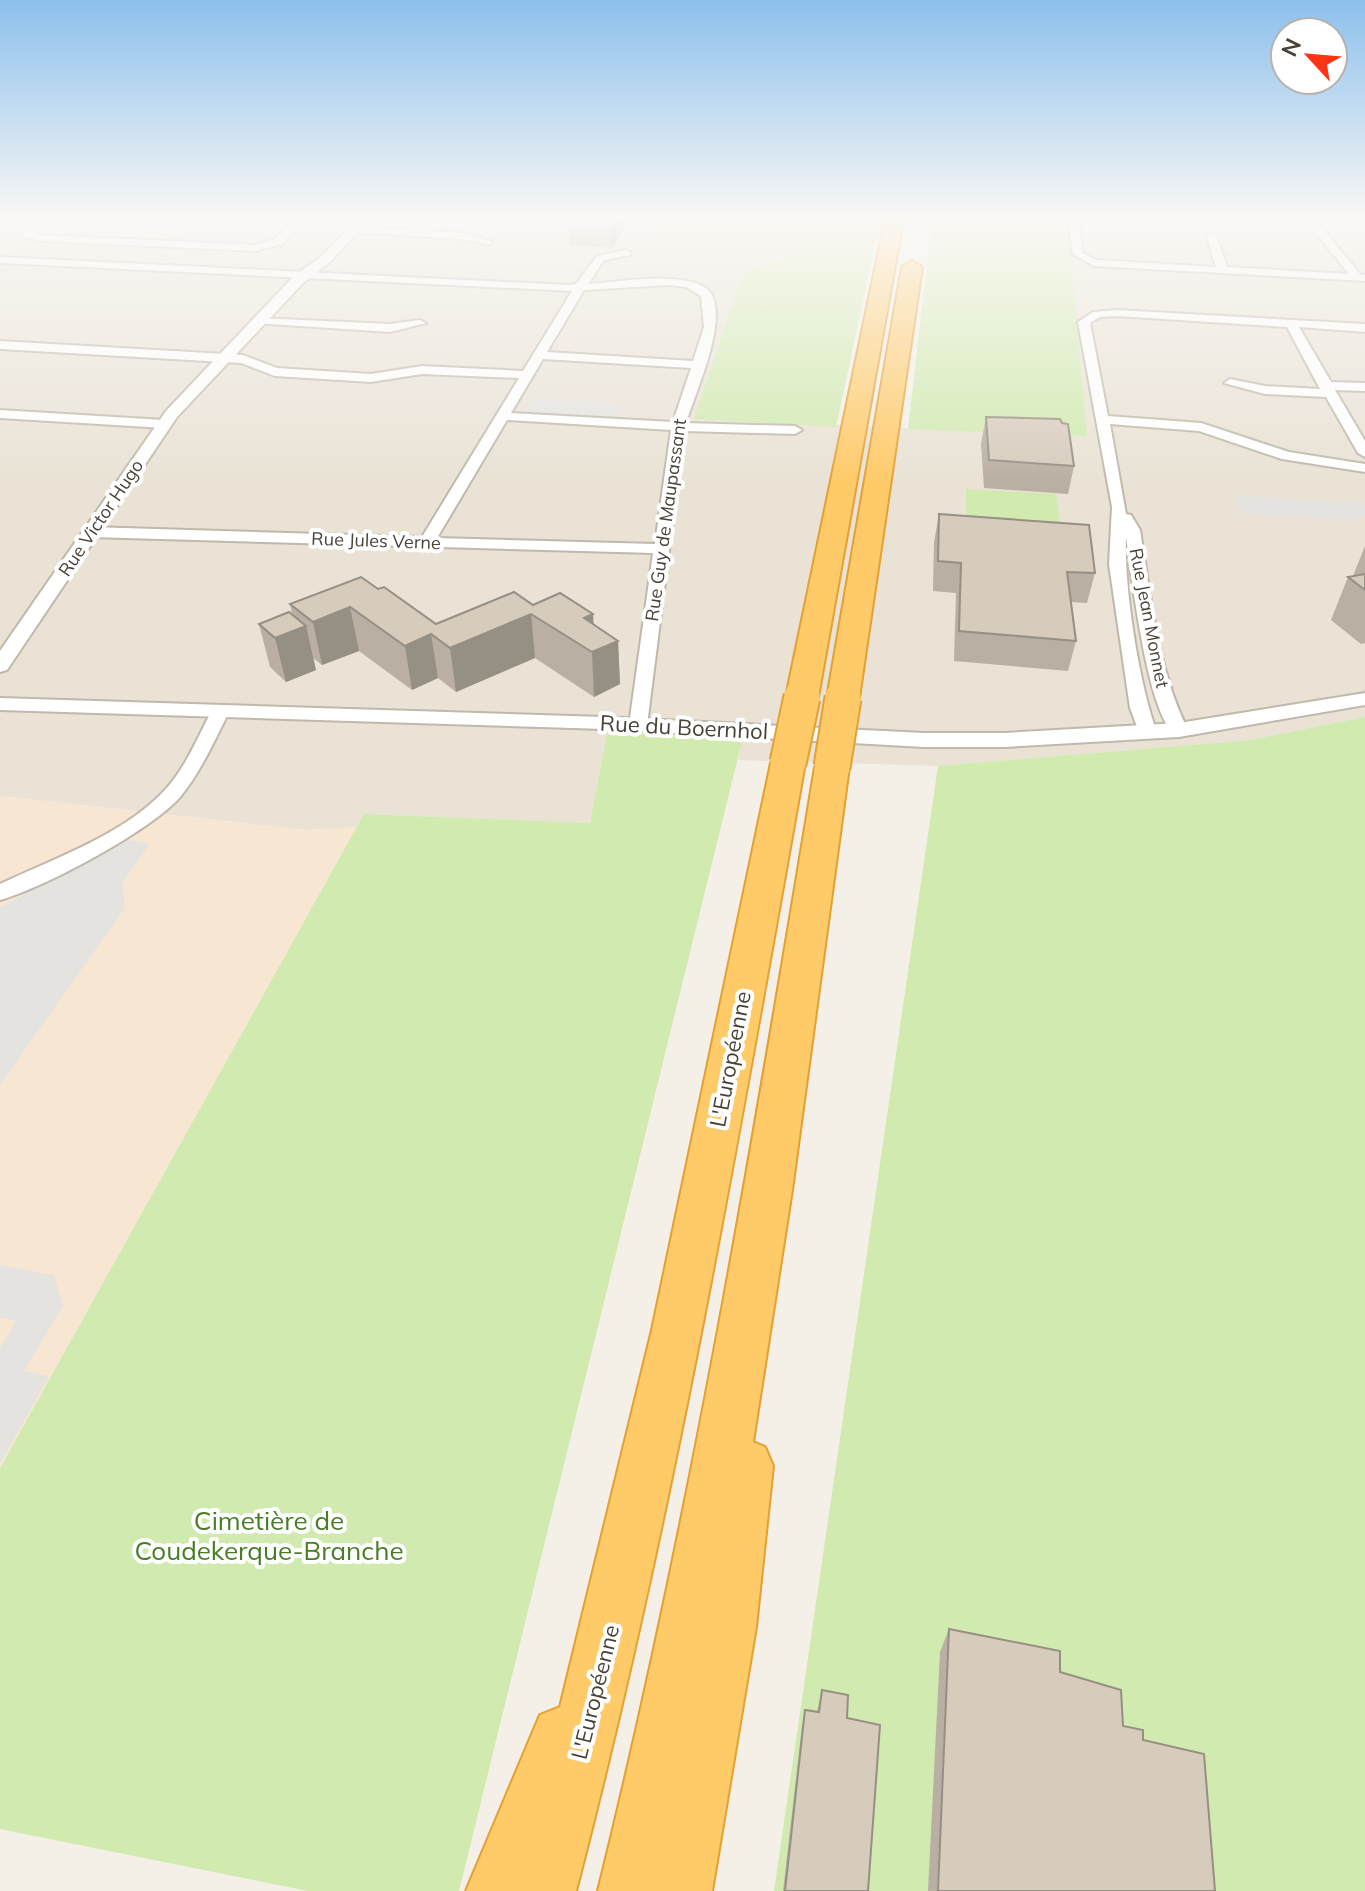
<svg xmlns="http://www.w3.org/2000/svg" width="1365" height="1891" font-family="Mulish,sans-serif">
  <rect width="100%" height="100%" fill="#f4f0e8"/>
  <!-- residential -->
  <polygon fill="#e9e2d5" points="0,221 804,221 798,254 743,272 695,419 1086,436 1068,221 1365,221 1365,717 1251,740 938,766 738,760 742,737 607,733 590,823 365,814 357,827 307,830 0,796"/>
  <!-- commercial -->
  <polygon fill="#f7e7d2" points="0,796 306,830 357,827 0,1468"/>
  <!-- education -->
  <polygon fill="#eee5d1" points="643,221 804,221 798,254 693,255 700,248 697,243 674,238 653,239 656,232 638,230"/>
  <!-- green -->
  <g fill="#d0eaaf">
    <polygon points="804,221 880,221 836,427 694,419 743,272 798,254"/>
    <polygon points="932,221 1068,221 1087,436 908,429"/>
    <polygon points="966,489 1056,494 1062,537 966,530"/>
    <polygon points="1365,717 1365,1891 774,1891 938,766 1251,740"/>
    <polygon points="607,733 743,737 459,1891 308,1891 0,1829 0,1468 364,814 590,823"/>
  </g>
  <!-- parking -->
  <g fill="#e5e3e0">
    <polygon points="533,399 615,403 621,406 617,419 525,413"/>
    <polygon points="1234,495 1365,504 1365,516 1361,516 1363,521 1239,513"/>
    <polygon points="127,840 150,843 123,882 124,909 0,1085 0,907"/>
    <polygon points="0,1265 54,1275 63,1306 24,1371 49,1376 0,1464 0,1348 16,1321 0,1318"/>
  </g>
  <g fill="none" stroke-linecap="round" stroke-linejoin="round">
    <!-- minor casing -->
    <g stroke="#c0b8aa" stroke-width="4">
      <g id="minor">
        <polygon points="8,221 19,221 41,235 255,245 274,240 293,221 304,221 282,244 255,251 41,241 26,237"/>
        <polygon points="1072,221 1082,221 1079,226 1083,253 1096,260 1216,267 1207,237 1212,234 1217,237 1227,267 1349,274 1306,221 1316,221 1361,275 1365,275 1365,281 1094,266 1073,254 1069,226"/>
        <polygon points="353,227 462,233 493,242 488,245 462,239 349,232 348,230"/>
        <path d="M626 250 631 253 630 255 604 260 588 284C620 282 656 275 687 281 696 282 709 287 713 297 725 329 696 390 686 423L795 426 802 430 795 434 684 431 647 725 638 730 629 725 653 553 90 537 82 532 90 527 422 537 519 378 422 374 371 382 275 376 241 363 0 349V341L243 355 277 368 371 374 422 366 523 371 572 291 0 263V257L568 285 576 284 597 256ZM669 285 686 287 701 296 704 327 693 361 547 352 584 290ZM543 359 691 368 673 422 511 413ZM507 420 671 430 655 544 437 538Z"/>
        <path d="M1117 310 1365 324V332L1299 327 1331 382 1365 383V391L1335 390 1365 441V457L1358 453 1326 397 1265 394 1224 383 1230 379 1265 386 1320 389 1287 327 1117 316 1100 317 1090 323 1108 416 1201 423 1289 452 1365 464V472L1282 459 1199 431 1110 424 1126 514 1131 515 1140 530C1151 598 1157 668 1188 730L1179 736C1148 728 1131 569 1126 537 1124 589 1139 684 1157 733L1155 737H1141L1130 708 1109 564 1112 507 1078 322 1093 312Z"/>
        <polygon points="258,318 390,324 420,320 426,323 390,332 254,323 254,319"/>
        <polygon points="0,410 164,420 171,424 164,428 0,418"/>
        <path d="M221 705 230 710C215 739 202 770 181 796 152 830 44 888 0 900V884C55 858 123 835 165 790 186 767 198 737 212 710Z"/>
      </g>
    </g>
    <!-- tertiary casing -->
    <g stroke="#c0b8aa" stroke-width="4">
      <g id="tertiary">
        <polygon points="355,221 368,221 330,262 304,282 177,417 7,670 0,672 0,651 166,411 294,276 322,256"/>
        <polygon points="1365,693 1365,705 1179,737 1005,747 924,747 604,729 0,710 0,698 604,717 924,733 1005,733 1179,723"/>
      </g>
    </g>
    <!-- motorway casing -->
    <g stroke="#e4a032" stroke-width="4">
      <g id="motorway">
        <polygon points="885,221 903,221 818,697 813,704 802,707 791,704 786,697"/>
        <polygon points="912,261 922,267 859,698 854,705 843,708 832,705 827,698 902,267"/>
        <path d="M788 753 800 756 805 763C738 1141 673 1519 576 1891H466L540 1715 560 1707 652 1330 771 763 776 756Z"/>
        <path d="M832 756 844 760 849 767 792 1190 753 1442 765 1447 773 1466 756 1627 712 1891H598C690 1520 753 1144 815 767L820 760Z"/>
      </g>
    </g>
    <!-- minor -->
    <use href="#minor" fill="#fff" fill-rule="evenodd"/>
    <!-- tertiary -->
    <use href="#tertiary" fill="#fff" fill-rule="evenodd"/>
    <!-- motorway -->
    <use href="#motorway" fill="#ffca68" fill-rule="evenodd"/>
    <!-- motorway-bridge casing -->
    <g stroke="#e4a032" stroke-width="39" stroke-linecap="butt">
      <g id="motorway-bridge">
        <polyline points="788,763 802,697"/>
        <polyline points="832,767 843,698"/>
      </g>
    </g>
    <!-- motorway-bridge -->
    <use href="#motorway-bridge" stroke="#ffca68" stroke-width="35"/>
  </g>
  <!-- wall -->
  <g fill="#b9afa2">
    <polygon points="574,221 624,221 624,229 612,248 570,245 569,228"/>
    <polygon points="986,417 1074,466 1068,494 984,488 981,444"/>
    <polygon points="939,514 1095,573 1087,603 1070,602 1076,641 1068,671 954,661 956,593 933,591 934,542"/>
    <polygon points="1365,546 1365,643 1361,644 1331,620 1348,577 1353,576"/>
    <polygon points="378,589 436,624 533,605 618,641 620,684 594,697 535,658 456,692 438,678 412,690 359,651 322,665 313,658 316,670 286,682 270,667 259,624 292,614 290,604"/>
    <polygon points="949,1629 1060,1672 1123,1726 1143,1740 1215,1891 928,1891 940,1652"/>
    <polygon points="822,1690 847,1718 868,1891 783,1891 802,1726 805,1710 817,1712"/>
  </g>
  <!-- shaded-wall -->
  <g fill="#968f84">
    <polygon points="617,221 624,221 624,229 612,248 611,230"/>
    <polygon points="350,607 359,651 322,665 313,622"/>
    <polygon points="531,614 535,658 456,692 450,648"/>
    <polygon points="593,614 595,651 618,641 620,684 594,697 592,652 584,618"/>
    <polygon points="306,626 316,670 286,682 275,638"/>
    <polygon points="431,634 438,678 412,690 405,646"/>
  </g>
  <!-- building -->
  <g fill="#d7ccbc" stroke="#968f84" stroke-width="2">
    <polygon points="574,221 617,221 611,230 569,228"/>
    <polygon points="986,417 1060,419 1062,423 1068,424 1074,466 989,460"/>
    <polygon points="939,514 1089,525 1095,573 1067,572 1076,641 959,631 961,563 938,561"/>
    <polygon points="1365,574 1365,590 1348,577"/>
    <polygon points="361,577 378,589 384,587 436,624 514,592 533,605 560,593 593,614 584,618 618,641 592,652 531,614 450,648 431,634 405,646 350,607 313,622 290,604"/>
    <polygon points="289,612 306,626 275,638 259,624"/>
    <polygon points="949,1629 1060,1651 1060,1672 1121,1690 1123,1726 1143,1730 1143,1740 1204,1754 1215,1891 938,1891"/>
    <polygon points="822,1690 848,1695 847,1718 880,1725 868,1891 785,1891 805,1710 819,1712"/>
  </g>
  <!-- sky -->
  <linearGradient id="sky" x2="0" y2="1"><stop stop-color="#8cc0ec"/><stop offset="0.45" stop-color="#faf8f5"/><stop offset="1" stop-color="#faf8f5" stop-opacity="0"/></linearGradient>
  <rect width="1365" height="486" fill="url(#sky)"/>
  <g text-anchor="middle" stroke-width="8" stroke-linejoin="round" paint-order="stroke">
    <!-- far-street labels -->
    <g font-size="18" fill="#484136" stroke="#fff">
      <text transform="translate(101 518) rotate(-56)" y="6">Rue Victor Hugo</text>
      <text transform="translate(666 520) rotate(-82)" y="6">Rue Guy de Maupassant</text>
      <text transform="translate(376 541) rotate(2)" y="6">Rue Jules Verne</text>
      <text transform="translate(1149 618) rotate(79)" y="6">Rue Jean Monnet</text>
    </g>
    <!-- street labels -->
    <g font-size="22" fill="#484136" stroke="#fff">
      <text transform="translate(684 727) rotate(3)" y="8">Rue du Boernhol</text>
      <text transform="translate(730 1059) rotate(-79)" y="8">L'Européenne</text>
      <text transform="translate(595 1692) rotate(-76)" y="8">L'Européenne</text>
    </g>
    <!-- near-park labels -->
    <g font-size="26" fill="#487d26" stroke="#fff">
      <text x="269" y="1530">Cimetière de<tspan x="269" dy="30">Coudekerque-Branche</tspan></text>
    </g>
  </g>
  <!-- north arrow -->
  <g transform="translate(1309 56) rotate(296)"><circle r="38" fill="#ffffff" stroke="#b6b3af" stroke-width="2"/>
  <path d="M0-6L14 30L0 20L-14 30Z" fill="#ff3414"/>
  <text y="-12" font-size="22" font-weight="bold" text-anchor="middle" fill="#484136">N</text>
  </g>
</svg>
